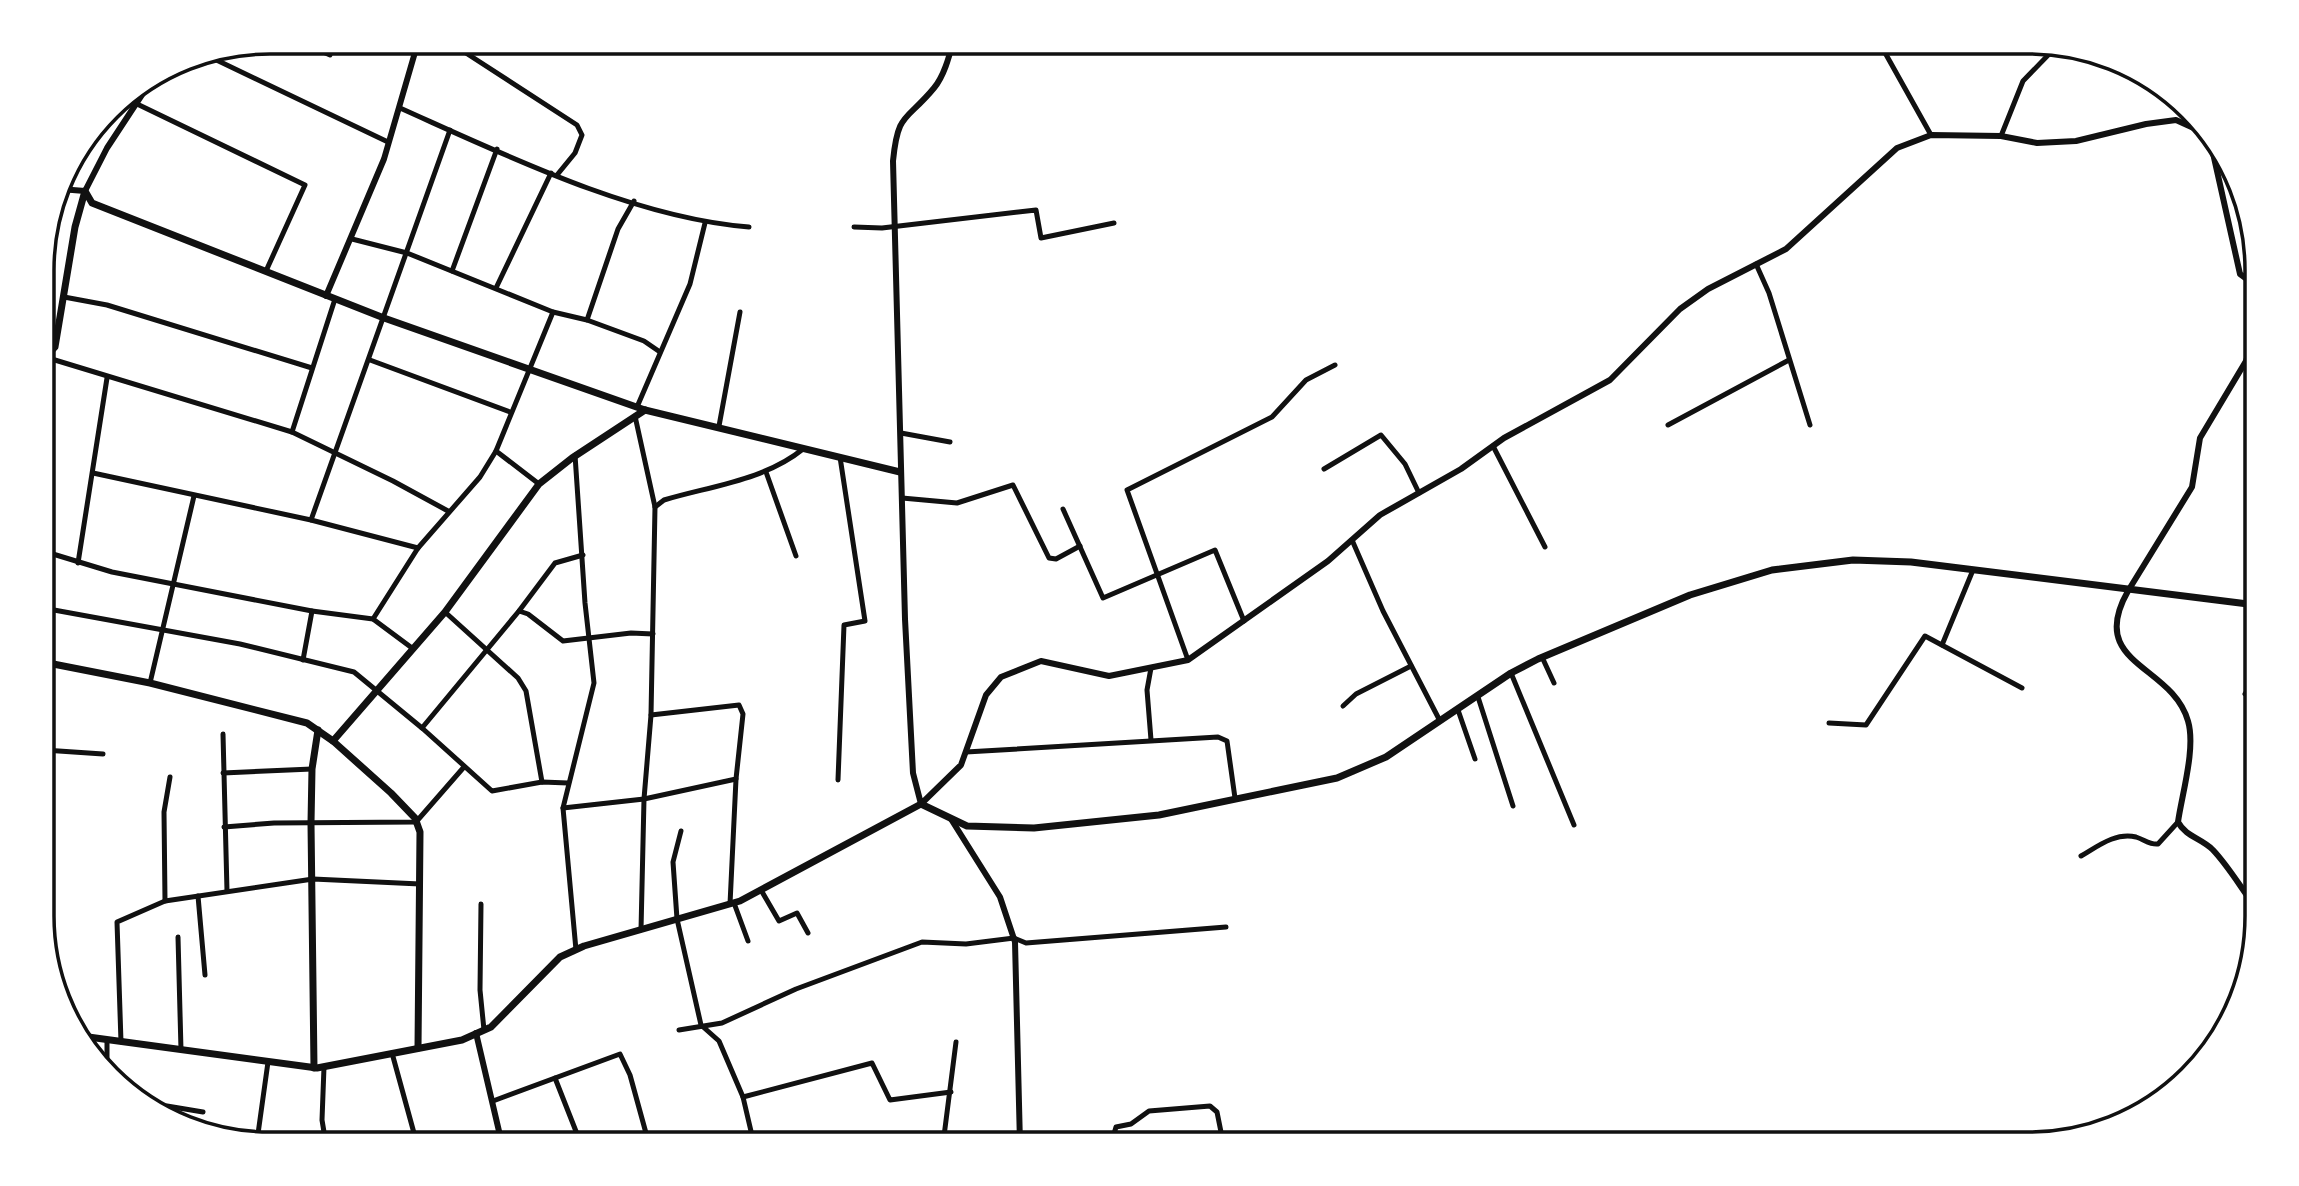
<svg xmlns="http://www.w3.org/2000/svg" width="2299" height="1186" font-family="Barlow,sans-serif">
  <rect width="100%" height="100%" fill="#fff"/>
  <g fill="none" stroke-linecap="round" stroke-linejoin="round">
    <!-- minor -->
    <g stroke="#111" stroke-width="5">
      <polyline points="300,42 330,55"/>
      <polyline points="449,42 577,125 582,135 575,153 557,175"/>
      <polyline points="1879,42 1931,135"/>
      <polyline points="206,55 388,142"/>
      <polyline points="135,103 305,185 266,271"/>
      <path d="M400 108C505 155 634 218 749 227"/>
      <polyline points="2001,136 2023,81 2055,48"/>
      <polyline points="854,227 882,228 1036,210 1041,238 1114,223"/>
      <polyline points="352,239 407,253 553,312 587,320 644,341 660,352"/>
      <polyline points="1756,264 1769,293 1810,425"/>
      <polyline points="452,271 497,149"/>
      <polyline points="496,288 551,173"/>
      <polyline points="64,297 107,305 312,368"/>
      <polyline points="587,320 618,229 634,201"/>
      <polyline points="45,357 292,432 393,481 448,511"/>
      <polyline points="370,360 510,412"/>
      <polyline points="637,407 690,284 705,223"/>
      <polyline points="635,416 655,507 651,715 644,799 641,930"/>
      <polyline points="1668,425 1789,360"/>
      <polyline points="719,426 740,312"/>
      <polyline points="292,432 335,299"/>
      <polyline points="901,433 950,442"/>
      <polyline points="1493,446 1545,547"/>
      <polyline points="496,451 539,484"/>
      <polyline points="575,455 585,603 594,683 563,808 576,950"/>
      <polyline points="1324,469 1381,435 1405,464 1419,493"/>
      <polyline points="766,472 796,556"/>
      <polyline points="93,473 311,520 418,548"/>
      <polyline points="902,498 957,503 1013,485 1049,558 1056,559 1080,546"/>
      <path d="M655 507 664 500C711 486 765 480 803 449"/>
      <polyline points="1063,509 1103,598 1215,550 1244,621"/>
      <polyline points="311,520 450,130"/>
      <polyline points="1352,540 1383,611 1440,721"/>
      <polyline points="43,551 112,572 312,611 373,619 412,648"/>
      <polyline points="78,563 107,378"/>
      <polyline points="43,608 240,644 354,672 422,728 492,791 542,782 568,783"/>
      <polyline points="519,611 528,614 563,641 631,633 653,634"/>
      <polyline points="445,612 518,678 526,691 542,782"/>
      <polyline points="373,619 418,548 480,477 496,451 553,312"/>
      <polyline points="1942,645 1973,570"/>
      <polyline points="1542,657 1554,683"/>
      <polyline points="303,660 312,611"/>
      <polyline points="1188,660 1127,490 1272,417 1306,380 1335,365"/>
      <polyline points="1151,668 1147,690 1151,740"/>
      <polyline points="1511,673 1574,825"/>
      <polyline points="150,683 194,496"/>
      <polyline points="2245,694 2256,678"/>
      <polyline points="1478,697 1513,806"/>
      <polyline points="1343,706 1356,694 1411,666"/>
      <polyline points="1458,710 1475,759"/>
      <polyline points="1829,723 1866,725 1925,636 2022,688"/>
      <polyline points="422,728 519,611 555,563 583,555"/>
      <polyline points="223,734 227,891"/>
      <polyline points="44,750 103,754"/>
      <polyline points="966,752 1218,737 1227,741 1235,798"/>
      <polyline points="223,773 312,769"/>
      <polyline points="838,780 844,625 865,621 840,457"/>
      <polyline points="563,808 644,799 736,779 743,714 739,705 651,715"/>
      <polyline points="224,827 274,823 416,822 464,767"/>
      <polyline points="681,831 673,862 677,919 701,1025 719,1041 743,1097 754,1144"/>
      <path d="M2081 856C2098 846 2116 832 2136 837 2145 840 2150 845 2158 844L2178 822"/>
      <polyline points="761,890 779,921 797,913 808,933"/>
      <polyline points="198,896 205,975"/>
      <polyline points="165,901 164,812 170,777"/>
      <polyline points="734,903 748,941"/>
      <polyline points="481,904 480,990 484,1030"/>
      <polyline points="730,904 736,779"/>
      <polyline points="178,937 181,1050"/>
      <polyline points="679,1030 722,1023 796,989 922,942 966,944 1014,938 1026,943 1226,927"/>
      <polyline points="107,1040 107,1070"/>
      <polyline points="121,1042 117,922 165,901 313,879 420,884"/>
      <polyline points="392,1053 417,1144"/>
      <polyline points="324,1067 322,1120 326,1144"/>
      <polyline points="555,1078 581,1144"/>
      <polyline points="743,1097 872,1063 890,1100 951,1092"/>
      <polyline points="493,1101 620,1054 630,1075 649,1144"/>
      <polyline points="153,1108 167,1106 203,1112"/>
      <polyline points="257,1141 268,1062"/>
      <polyline points="943,1144 956,1042"/>
      <polyline points="1111,1144 1116,1127 1131,1124 1149,1111 1210,1106 1217,1112 1221,1132 1215,1142 1178,1139 1112,1142"/>
    </g>
    <!-- tertiary -->
    <g stroke="#111" stroke-width="6">
      <path d="M953 42C949 57 944 76 934 88 906 122 898 111 893 161L905 619 913 773 921 804 961 765 986 695 1001 677 1041 661 1109 676 1188 660 1328 561 1380 515 1461 469 1504 438 1610 380 1680 309 1708 289 1786 249 1897 148 1931 135 2001 136 2037 143 2076 141 2146 124 2176 120 2198 130 2213 153 2240 274 2255 285"/>
      <polyline points="60,189 85,191 107,148 153,78"/>
      <polyline points="326,296 384,159 418,42"/>
      <path d="M2255 334 2246 361 2200 438 2192 487 2128 591C2086 665 2172 664 2188 721 2196 748 2182 794 2178 822 2186 837 2201 838 2213 850 2230 868 2242 890 2257 909"/>
      <polyline points="951,819 1000,897 1015,942 1020,1144"/>
      <polyline points="476,1033 502,1144"/>
    </g>
    <!-- secondary -->
    <g stroke="#111" stroke-width="7">
      <polyline points="43,360 55,347 75,227 85,191 92,203 384,318 645,410 900,472"/>
      <polyline points="43,662 150,683 307,723 333,741 391,793 415,818 420,832 418,1048"/>
      <polyline points="333,741 445,612 539,484 572,458 645,410"/>
      <polyline points="81,1036 317,1068 462,1040 491,1027 560,957 584,946 740,901 921,804 967,826 1034,828 1159,815 1337,778 1386,757 1511,673 1538,659 1690,595 1772,570 1853,560 1911,562 2256,605"/>
      <polyline points="314,1068 311,823 312,769 318,730"/>
    </g>
  </g>
  <!-- crop -->
  <path d="M0 0H2299V1186H0ZM270 54H2029A216 216 0 0 1 2245 270V916A216 216 0 0 1 2029 1132H270A216 216 0 0 1 54 916V270A216 216 0 0 1 270 54Z" fill="#fff" fill-rule="evenodd"/>
  <path fill="none" stroke="#111" stroke-width="3.5" d="M270 54H2029A216 216 0 0 1 2245 270V916A216 216 0 0 1 2029 1132H270A216 216 0 0 1 54 916V270A216 216 0 0 1 270 54Z"/>
</svg>
